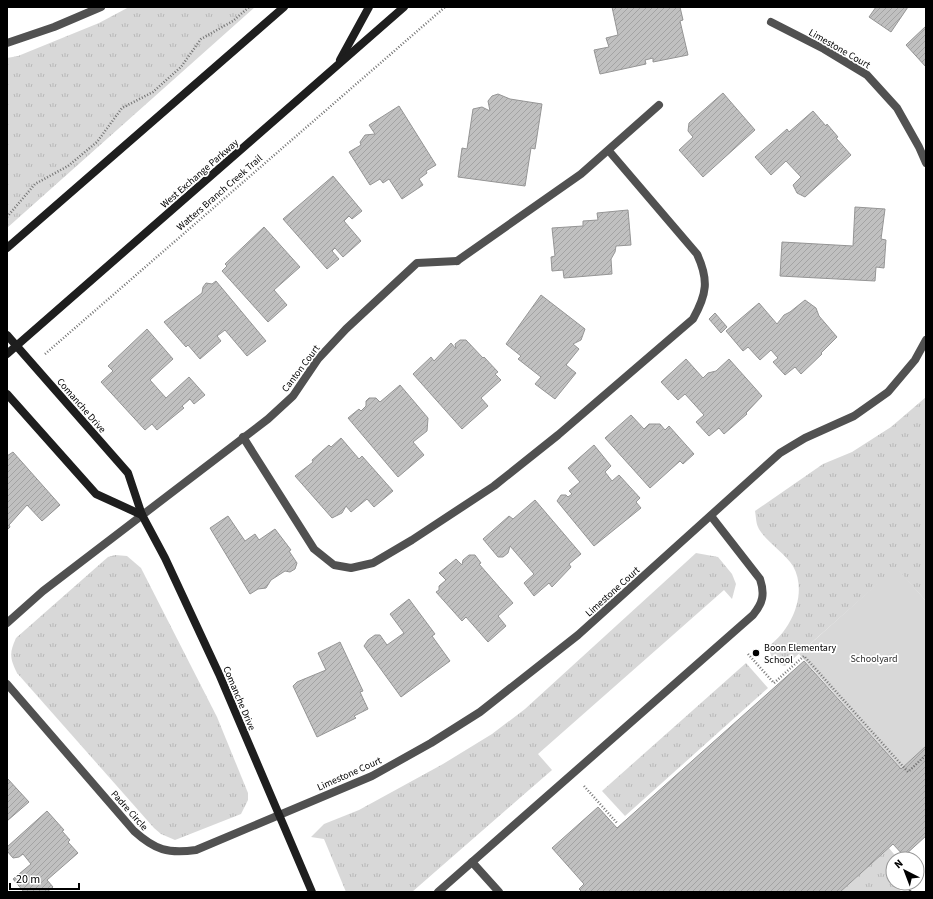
<svg xmlns="http://www.w3.org/2000/svg" width="933" height="899" font-family="'Source Sans 3',sans-serif">
  <defs>
    <pattern id="grass-tufts" width="24" height="20" patternUnits="userSpaceOnUse"><rect width="24" height="20" fill="#d8d8d8"/><path d="M3 7l-1-3M5 7V3M7 7l1-3M15 17l-1-3M17 17v-4M19 17l1-3" fill="none" stroke="#b8b8b8"/></pattern>
    <pattern id="building-hatch" width="6" height="6" patternUnits="userSpaceOnUse"><rect width="6" height="6" fill="#c0c0c0"/><path d="M-1 1l2-2M0 6l6-6M5 7l2-2" fill="none" stroke="#a3a3a3"/></pattern>
  </defs>
  <rect width="100%" height="100%" fill="#fff"/>
  <!-- grass -->
  <g fill="url(#grass-tufts)">
    <polygon points="129,7 255,7 7,228 7,58 18,56 99,23"/>
    <path d="M926 397V601L896 568 785 666C774 664 770 657 769 646 792 629 808 593 793 566 785 553 763 539 758 527 756 523 756 516 755 511L823 464 852 452 891 427Z"/>
    <polygon points="696,553 718,557 732,574 736,584 732,599 724,590 538,754 552,770 412,892 346,892 324,839 311,837 324,824 359,810 443,764 492,734 525,709"/>
    <path d="M115 555 127 556 141 568 217 717 248 793V800L241 814 175 840 161 834 154 828 17 673C10 659 9 653 16 638L108 557Z"/>
    <polygon points="746,663 768,688 625,816 602,791"/>
    <polygon points="889,848 898,859 893,859 893,883 904,883 900,891 840,892"/>
  </g>
  <!-- park -->
  <polygon fill="#d8d8d8" points="896,567 926,601 926,746 901,769 799,654"/>
  <!-- building -->
  <g fill="url(#building-hatch)" stroke="#959595">
    <polygon points="612,7 680,7 683,20 680,21 688,55 653,62 653,58 645,60 646,64 600,74 594,50 609,47 606,38 618,35"/>
    <polygon points="876,7 908,7 891,32 869,17"/>
    <polygon points="926,26 926,67 906,45"/>
    <polygon points="723,93 755,130 703,177 679,150 693,137 688,131 689,123"/>
    <polygon points="498,94 510,99 542,104 535,149 531,148 525,186 458,177 462,148 467,149 473,109 482,107 490,111 488,101 492,96"/>
    <polygon points="399,106 436,165 426,171 427,173 419,179 423,185 402,199 389,179 383,183 380,179 370,185 349,152 361,145 360,142 365,135 375,134 369,125"/>
    <polygon points="813,111 826,126 827,124 838,137 836,138 851,155 805,197 797,193 793,185 801,177 786,161 771,175 755,157 787,129 789,132"/>
    <polygon points="333,176 362,211 352,219 349,216 344,221 361,241 343,257 335,248 332,251 339,259 327,269 283,219"/>
    <polygon points="855,207 885,209 881,239 886,240 884,268 876,267 875,281 780,276 782,242 853,246"/>
    <polygon points="628,210 631,245 616,246 615,252 611,259 612,274 564,278 563,270 552,271 551,257 555,256 552,228 583,226 583,221 598,220 597,213"/>
    <polygon points="264,227 300,267 274,290 287,305 268,322 222,271 227,266 225,264"/>
    <polygon points="216,281 266,341 247,356 225,330 217,336 221,341 200,359 188,345 186,347 164,322 202,293 203,287 206,283 212,284"/>
    <polygon points="541,295 585,329 581,340 573,344 579,349 566,365 576,373 555,399 535,384 541,377 518,359 521,356 506,344"/>
    <polygon points="805,300 816,308 819,316 837,337 821,353 822,354 801,374 795,367 785,375 773,362 778,358 771,350 760,360 748,347 743,351 726,331 759,303 777,324 784,315 790,312"/>
    <polygon points="715,313 727,327 721,333 709,319"/>
    <polygon points="147,329 173,359 150,380 166,398 189,377 205,395 194,404 190,399 182,406 184,408 157,430 152,424 145,430 101,382 113,371 108,366"/>
    <polygon points="460,340 466,340 483,358 484,357 498,372 495,374 501,380 481,398 488,406 462,429 413,374 431,357 434,361 451,343 456,349 455,344"/>
    <polygon points="686,359 703,378 708,373 716,371 729,359 762,396 746,413 747,414 724,434 719,428 709,436 696,422 704,415 685,394 678,400 661,382"/>
    <polygon points="400,385 428,418 427,431 413,442 424,455 398,477 348,418 359,409 361,411 366,406 366,401 369,398 376,398 380,402"/>
    <polygon points="631,415 644,429 649,424 660,424 665,430 669,426 694,454 683,464 680,461 650,488 605,438"/>
    <polygon points="341,438 359,459 362,456 393,491 374,507 367,499 351,512 346,506 342,513 332,518 295,476 313,462 312,460 329,445 331,447"/>
    <polygon points="594,445 611,466 605,472 612,481 619,475 640,498 636,502 641,508 594,546 557,501 561,495 566,495 568,497 572,494 569,491 580,482 568,468"/>
    <polygon points="13,452 60,505 42,521 27,505 9,525 10,527 7,530 7,456"/>
    <polygon points="535,500 581,554 569,564 571,567 552,587 549,583 534,596 524,583 534,574 510,546 508,553 503,557 498,557 483,539 509,516 513,519"/>
    <polygon points="228,516 245,541 255,534 259,540 275,529 291,550 289,551 297,563 295,569 290,572 285,571 271,580 266,588 258,589 250,594 210,528"/>
    <polygon points="469,555 475,555 481,563 479,564 513,603 498,616 506,626 488,642 466,617 462,621 436,592 439,590 439,586 446,580 439,573 456,559 462,565 463,560"/>
    <polygon points="409,599 435,634 432,636 450,661 401,697 364,646 368,640 375,635 380,635 387,645 404,633 390,614"/>
    <polygon points="340,642 363,691 360,692 368,709 354,716 356,718 317,737 293,686 297,682 326,670 318,653"/>
    <polygon points="804,661 901,769 926,746 926,836 904,856 893,844 840,892 582,892 579,889 584,884 552,848 598,807 617,828"/>
    <polygon points="7,778 29,802 7,821"/>
    <polygon points="47,811 64,830 62,831 70,840 68,842 78,853 47,880 53,887 47,892 24,892 13,879 31,864 23,854 19,857 13,858 7,851 7,847"/>
  </g>
  <g fill="none" stroke-linecap="round" stroke-linejoin="round">
    <!-- path -->
    <g stroke="#737373" stroke-width="2.5" stroke-dasharray="1 2" stroke-linecap="butt">
      <polyline points="7,217 35,184 68,166 97,142 122,108 153,92 181,67 201,39 233,21 249,7"/>
      <polyline points="45,354 445,7"/>
      <polyline points="748,654 774,683 804,656 908,772 926,755"/>
      <polyline points="584,786 618,824"/>
      <polyline points="910,859 910,857"/>
      <polyline points="910,891 910,883"/>
    </g>
    <!-- lane -->
    <g stroke="#515151" stroke-width="8">
      <polyline points="457,261 581,174 659,105"/>
      <path d="M243 437 314 549 334 565 351 568 373 563 412 540 494 486 558 435 693 319C707 294 709 280 697 254L609 151"/>
      <polyline points="472,862 499,892"/>
      <path d="M438 892 753 615C763 603 765 594 760 579L711 516"/>
    </g>
    <!-- street -->
    <g stroke="#515151" stroke-width="8">
      <polyline points="771,22 824,49 867,75 897,108 919,147 926,163"/>
      <polyline points="7,43 54,27 101,7"/>
      <polyline points="7,623 43,591 268,419 293,396 318,359 346,329 417,263 457,261"/>
      <path d="M7 684 134 831C155 850 168 854 196 850L372 776 431 743 480 712 578 635 780 453 805 438 854 416 888 392 915 360 926 340"/>
    </g>
    <!-- secondary -->
    <g stroke="#1e1e1e" stroke-width="8">
      <polyline points="340,60 369,7"/>
      <polyline points="7,248 284,7"/>
      <polyline points="7,335 128,473 142,515 165,558 219,674 312,892"/>
      <polyline points="7,354 404,7"/>
      <polyline points="7,394 96,494 142,515"/>
    </g>
  </g>
  <!-- markers -->
  <circle fill="#000" stroke="#fff" stroke-width="1.5" cx="756" cy="653" r="4"/>
  <g text-anchor="middle" stroke-width="3.5" stroke-linejoin="round" paint-order="stroke">
    <!-- street labels -->
    <g font-size="10" fill="#000" stroke="#fff">
      <text transform="translate(840 48) rotate(30)" y="4">Limestone Court</text>
      <text transform="translate(199 173) rotate(-41)" y="4">West Exchange Parkway</text>
      <text transform="translate(219 192) rotate(-41)" y="4">Watters Branch Creek Trail</text>
      <text transform="translate(300 368) rotate(-53)" y="4">Canton Court</text>
      <text transform="translate(82 405) rotate(49)" y="4">Comanche Drive</text>
      <text transform="translate(612 591) rotate(-42)" y="4">Limestone Court</text>
      <text transform="translate(240 698) rotate(67)" y="4">Comanche Drive</text>
      <text transform="translate(349 773) rotate(-24)" y="4">Limestone Court</text>
      <text transform="translate(130 810) rotate(48)" y="4">Padre Circle</text>
    </g>
    <!-- poi labels -->
    <g font-size="10" fill="#000" stroke="#fff" text-anchor="start">
      <text x="764" y="651">Boon Elementary<tspan x="764" dy="12">School</tspan></text>
    </g>
    <!-- park labels -->
    <g font-size="10" fill="#2f2f2f" stroke="#fff">
      <text x="874" y="662">Schoolyard</text>
    </g>
  </g>
  <!-- border -->
  <rect width="933" height="899" fill="none" stroke="#000000" stroke-width="16"/>
  <!-- north arrow -->
  <g transform="translate(905 871) rotate(318)"><circle r="19" fill="#ffffff" stroke="#999999"/>
  <path d="M0-3L7 15L0 10L-7 15Z" fill="#000000"/>
  <text y="-6" font-size="11" font-weight="bold" text-anchor="middle" fill="#000000">N</text>
  </g>
  <!-- scale -->
  <path d="M10 883v6h69v-6" fill="none" stroke="#000000" stroke-width="2"/>
  <text x="16" y="883" font-size="12" fill="#000000" stroke="#ffffff" stroke-width="3" paint-order="stroke">20 m</text>
</svg>
